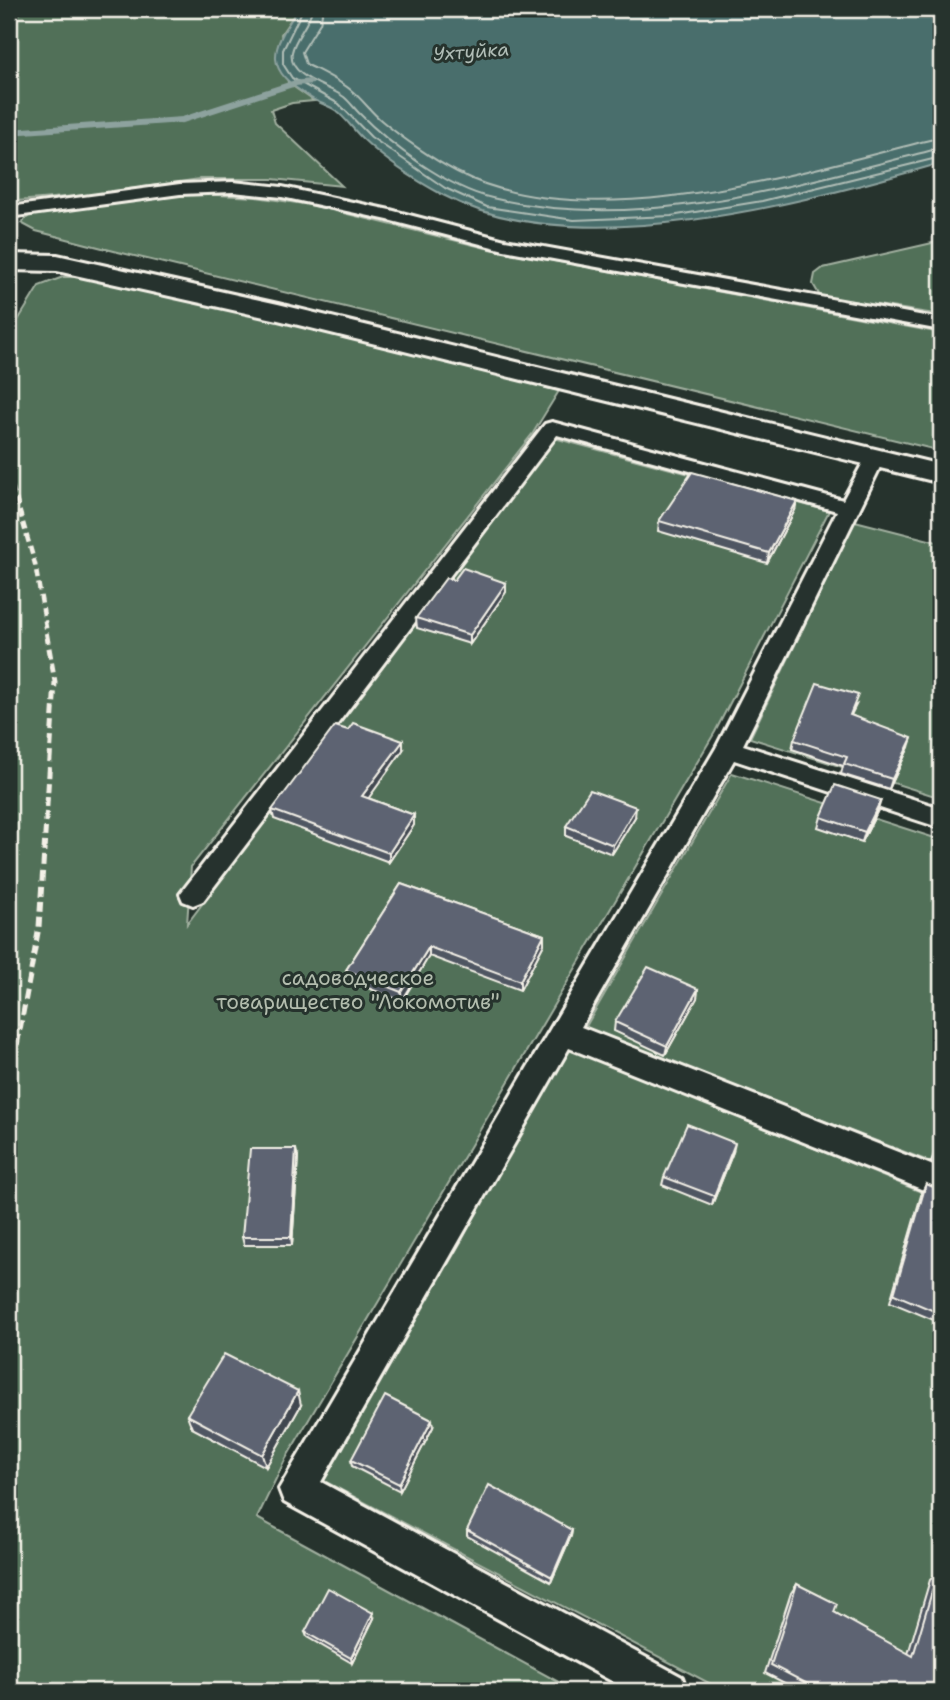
<svg xmlns="http://www.w3.org/2000/svg" width="950" height="1700" font-family="'Shantell Sans',sans-serif">
  <rect width="100%" height="100%" fill="#26332d"/>
  <filter id="ink" filterUnits="userSpaceOnUse"><feTurbulence type="fractalNoise" baseFrequency=".0143" numOctaves="2"/><feDisplacementMap in="SourceGraphic" scale="14" xChannelSelector="R" yChannelSelector="G"/><feConvolveMatrix kernelMatrix="1 2 1 2 8 2 1 2 1" color-interpolation-filters="sRGB"/></filter>
  <g filter="url(#ink)">
    <!-- green -->
    <g fill="#516f58" stroke="#a2b0a0" stroke-width="2">
      <polygon points="26,9 298,9 281,34 288,83 314,101 292,103 271,110 275,123 342,186 272,179 200,179 88,195 17,201 9,198 9,22"/>
      <polygon points="199,194 256,197 311,205 490,249 941,333 941,451 118,252 36,231 21,223 29,216 164,196"/>
      <polygon points="941,241 941,315 820,296 813,284 815,274 823,268"/>
      <polygon points="63,277 87,277 125,283 354,338 559,391 533,433 191,867 187,924 554,438 829,511 715,732 285,1460 257,1518 575,1691 9,1691 9,335 39,286"/>
      <polygon points="855,521 941,543 941,798 750,738"/>
      <polygon points="732,773 941,840 941,1166 585,1028"/>
      <polygon points="566,1047 941,1200 941,1691 724,1691 324,1481 462,1240"/>
    </g>
    <!-- water -->
    <path fill="#496e6c" stroke="#8da29e" stroke-width="2" d="M298 9H941V163C803 203 576 265 443 195 417 181 386 161 364 140 354 131 346 118 335 110 328 105 318 103 311 98 264 69 269 52 298 9Z"/>
    <g fill="none" stroke-linecap="round" stroke-linejoin="round">
      <!-- shore -->
      <g stroke="#b0bdb6" stroke-width="2">
        <polyline points="303,9 283,50 283,64 292,78 339,104 371,137 445,188 487,207 574,220 671,216 762,201 941,157"/>
        <path d="M312 9C309 25 295 37 292 52 287 77 329 86 344 97 350 102 354 108 359 113 390 145 448 188 492 198 643 234 795 184 941 148"/>
        <path d="M323 9 320 23 302 52 306 64C321 72 339 80 352 91 363 100 371 112 382 121 402 138 434 160 457 172 588 240 805 171 941 137"/>
      </g>
      <!-- stream -->
      <polygon fill="#8da29e" fill-rule="evenodd" points="310,79 314,82 313,84 296,86 183,123 9,135 9,129 182,117 292,81"/>
      <!-- lane casing -->
      <g stroke="#f4f1e8" stroke-width="6">
        <g id="lane">
          <polygon points="233,182 282,187 390,210 505,240 941,319 941,330 504,250 388,220 282,197 233,192 180,194 9,217 9,207 180,184"/>
          <polygon points="552,422 843,500 867,455 881,455 884,459 743,745 941,808 941,828 734,760 581,1027 941,1169 941,1197 569,1048 321,1482 682,1677 687,1691 630,1691 284,1502 279,1489 716,748 837,511 557,435 203,901 193,905 183,901 180,894 545,424"/>
        </g>
      </g>
      <!-- street casing -->
      <g stroke="#f4f1e8" stroke-width="6">
        <polygon id="street" points="9,254 57,255 278,304 941,465 941,483 278,320 57,271 9,270"/>
      </g>
      <!-- lane -->
      <use href="#lane" fill="#26332d" fill-rule="evenodd"/>
      <!-- street -->
      <use href="#street" fill="#26332d" fill-rule="evenodd"/>
      <!-- rail-far1 -->
      <polyline stroke="#f4f1e8" stroke-width="4.5" stroke-dasharray="8 4.5" stroke-linecap="butt" points="9,475 35,564 47,633"/>
      <!-- rail -->
      <polyline stroke="#f4f1e8" stroke-width="5" stroke-dasharray="10 5" stroke-linecap="butt" points="9,1089 39,927 55,682 46,631"/>
    </g>
    <!-- wall -->
    <g fill="#505662" stroke="#f4f1e8" stroke-width="2">
      <polygon points="795,510 767,563 658,531 659,521"/>
      <polygon points="454,580 506,583 506,592 470,644 417,628 416,618"/>
      <polygon points="856,705 851,715 909,747 889,789 841,774 843,766 792,749 794,740"/>
      <polygon points="403,750 368,798 414,815 414,825 389,862 274,819 272,810"/>
      <polygon points="878,810 862,842 818,827 821,817"/>
      <polygon points="635,817 612,854 566,836 566,826"/>
      <polygon points="401,884 544,935 544,944 520,990 429,956 402,1001 347,980 346,970"/>
      <polygon points="698,989 697,998 665,1055 614,1031 615,1022"/>
      <polygon points="941,1135 941,1167 931,1162"/>
      <polygon points="733,1152 712,1205 662,1185 664,1177"/>
      <polygon points="298,1157 292,1245 244,1245 242,1237"/>
      <polygon points="926,1184 941,1190 941,1323 890,1302 922,1192"/>
      <polygon points="301,1405 266,1467 192,1428 187,1415"/>
      <polygon points="433,1427 400,1491 352,1466 351,1460"/>
      <polygon points="467,1530 572,1530 571,1536 551,1582 467,1536"/>
      <polygon points="938,1571 941,1691 800,1691 765,1673 791,1593 797,1584 834,1612 908,1654 930,1580"/>
      <polygon points="374,1618 352,1663 307,1637 305,1632"/>
    </g>
    <!-- shaded-wall -->
    <g fill="#414650" stroke="#f4f1e8" stroke-width="2">
      <polygon points="797,501 795,510 767,563 769,553"/>
      <polygon points="506,583 506,592 470,644 470,635"/>
      <polygon points="912,738 909,747 889,789 892,779"/>
      <polygon points="403,741 403,750 363,806 362,796"/>
      <polygon points="881,800 878,810 862,842 865,832"/>
      <polygon points="636,807 635,817 612,854 613,845"/>
      <polygon points="414,815 414,825 389,862 389,853"/>
      <polygon points="544,935 544,944 520,990 520,981"/>
      <polygon points="429,947 429,956 402,1001 401,992"/>
      <polygon points="698,989 697,998 665,1055 667,1046"/>
      <polygon points="735,1143 733,1152 712,1205 714,1196"/>
      <polygon points="296,1149 298,1157 292,1245 291,1237"/>
      <polygon points="298,1391 301,1405 266,1467 262,1455"/>
      <polygon points="432,1420 433,1427 400,1491 399,1484"/>
      <polygon points="572,1530 571,1536 551,1582 552,1577"/>
      <polygon points="373,1613 374,1618 352,1663 351,1658"/>
    </g>
    <!-- building -->
    <g fill="#5d6472" stroke="#f4f1e8" stroke-width="2">
      <polygon points="692,472 797,501 769,553 659,521"/>
      <polygon points="463,568 506,583 470,635 416,618 446,578 454,580"/>
      <polygon points="817,683 858,695 850,715 912,738 892,779 844,764 847,757 794,740"/>
      <polygon points="353,723 403,741 362,796 414,815 389,853 272,810 335,726 348,730"/>
      <polygon points="835,785 881,800 865,832 821,817"/>
      <polygon points="590,790 636,807 613,845 566,826"/>
      <polygon points="401,884 544,935 520,981 429,947 401,992 346,970"/>
      <polygon points="648,967 698,989 667,1046 615,1022"/>
      <polygon points="687,1124 735,1143 714,1196 664,1177"/>
      <polygon points="941,1137 941,1156 935,1154"/>
      <polygon points="250,1149 296,1149 291,1237 242,1237"/>
      <polygon points="926,1184 941,1190 941,1314 894,1294"/>
      <polygon points="224,1354 298,1391 262,1455 187,1415"/>
      <polygon points="385,1396 432,1420 399,1484 351,1460"/>
      <polygon points="489,1485 572,1530 552,1577 467,1530"/>
      <polygon points="938,1571 941,1572 941,1691 821,1691 771,1665 797,1584 837,1604 834,1612 913,1656"/>
      <polygon points="328,1588 373,1613 351,1658 305,1632"/>
    </g>
  </g>
  <g text-anchor="middle" stroke-width="6" stroke-linejoin="round" paint-order="stroke">
    <!-- far-water labels -->
    <g font-size="19" font-style="italic" fill="#b0bdb6" stroke="#26332d">
      <text transform="translate(471 51) rotate(-4)" y="7">Ухтуйка</text>
    </g>
    <!-- park labels -->
    <g font-size="21" fill="#b3bdae" stroke="#26332d">
      <text x="358" y="985">садоводческое<tspan x="358" dy="24">товарищество "Локомотив"</tspan></text>
    </g>
  </g>
  <!-- margin -->
  <rect width="950" height="1700" fill="none" stroke="#26332d" stroke-width="35"/>
  <rect x="18" y="18" width="915" height="1665" fill="none" stroke="#f4f1e8" stroke-width="2.5" filter="url(#ink)"/>
</svg>
